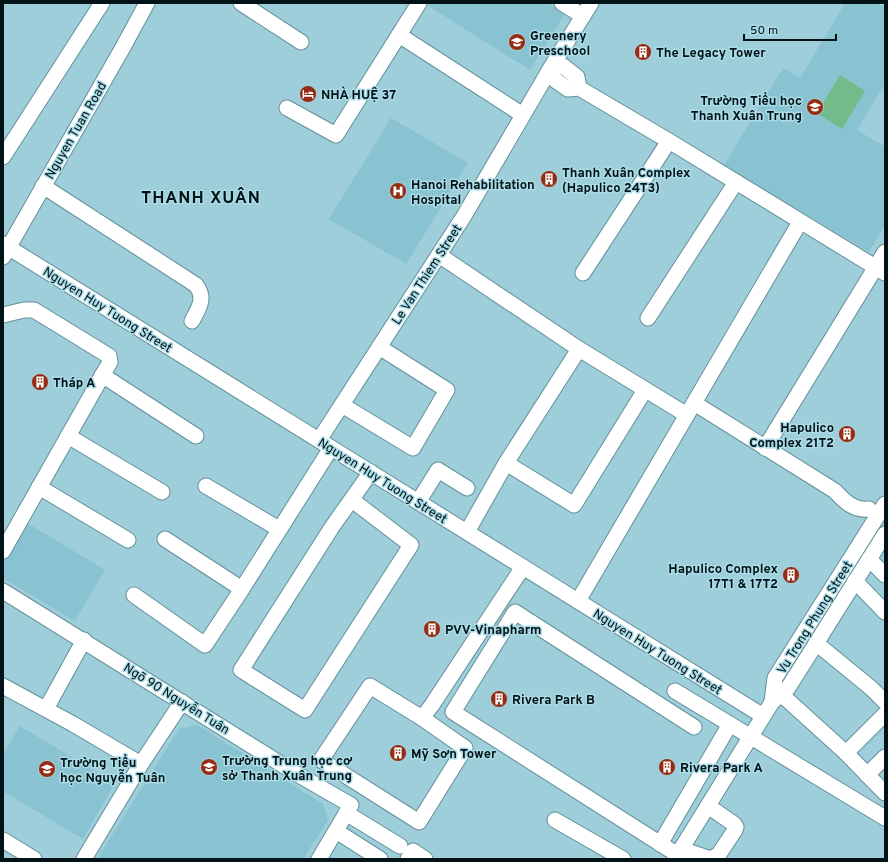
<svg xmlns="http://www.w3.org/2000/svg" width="888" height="862" font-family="Overpass,sans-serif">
  <rect width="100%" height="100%" fill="#9eced9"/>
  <!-- built -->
  <g fill="#89c2d0">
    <polygon points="428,3 548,3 565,14 530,70 427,5"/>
    <polygon points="845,3 876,3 885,8 885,83 857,130 885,147 885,225 869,252 724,165 783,68 800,78"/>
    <polygon points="391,118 468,163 406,264 329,219"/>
    <polygon points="27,523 105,570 75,621 3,578 3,563"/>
    <polygon points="197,725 323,804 328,820 303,859 97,859 179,729"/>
    <polygon points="20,726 115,783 83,839 3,791 3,754"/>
  </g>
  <!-- green -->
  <polygon fill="#74bb8b" points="840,75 865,91 842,129 817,113"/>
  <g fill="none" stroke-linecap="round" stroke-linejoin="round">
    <!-- minor casing -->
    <g stroke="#62909b" stroke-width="17">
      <g id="minor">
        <polyline points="241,3 301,42"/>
        <polyline points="562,3 583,16"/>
        <polyline points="399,35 523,115"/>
        <polyline points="579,88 577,77 563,66 550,69 555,80 568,89 579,88 669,141 885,273"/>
        <polyline points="287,108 336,135 419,3"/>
        <polyline points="3,157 102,3"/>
        <path d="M43 186 196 285C206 298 199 308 192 321"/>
        <polyline points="3,244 763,716"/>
        <polyline points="439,255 579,349 506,463 467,532"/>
        <polyline points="3,257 122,49 147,3"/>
        <polyline points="583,273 669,141"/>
        <polyline points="3,315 24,310 34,310 109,356 110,362 3,551"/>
        <polyline points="648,318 736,182"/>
        <polyline points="579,349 687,415"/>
        <polyline points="102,375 196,436"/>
        <path d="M694 403 835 491C844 501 854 511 869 509"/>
        <polyline points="342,405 413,448 447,390 379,347"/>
        <polyline points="68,436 162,492"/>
        <polyline points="319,440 464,216 550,69 591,3"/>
        <polyline points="765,448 885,252"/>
        <polyline points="506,463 574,505 645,390"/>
        <polyline points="206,486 279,529"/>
        <polyline points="39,487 128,540"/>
        <polyline points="352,500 411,545 305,710 241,670 332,527 371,472"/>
        <polyline points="418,502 438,470 467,488"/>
        <polyline points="165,539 242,589"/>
        <polyline points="869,559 885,575"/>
        <polyline points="855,581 885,612"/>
        <polyline points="3,591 297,774 351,805 319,859"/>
        <polyline points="134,595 205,645 242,589 331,448"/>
        <polyline points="578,601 800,222"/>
        <polyline points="816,643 871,688 885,702"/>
        <polyline points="3,686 73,724 141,764"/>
        <polygon points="370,686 422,718 465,748 419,822 321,760"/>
        <polyline points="675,691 885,818"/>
        <polyline points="782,695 846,753 885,793"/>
        <polyline points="772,702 775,678 885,504"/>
        <polyline points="46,709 84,640"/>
        <polyline points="422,718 432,705 523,567"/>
        <polyline points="846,753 885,714"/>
        <polyline points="867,775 885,757"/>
        <polyline points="346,813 400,846"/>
        <polyline points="555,820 623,859"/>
        <polyline points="336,831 380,859"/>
        <polyline points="3,840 34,859"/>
        <polyline points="660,844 730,724"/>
        <polyline points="681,849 711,859 719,854 735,830 736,827 734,824 708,806"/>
        <polyline points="678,855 453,712 515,612 694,727"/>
        <polyline points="84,859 141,764 182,702"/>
        <polyline points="408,859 413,851 425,859"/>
        <polyline points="675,859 772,702 788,688 885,534"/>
      </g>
    </g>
    <!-- minor -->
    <use href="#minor" stroke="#fff" stroke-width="15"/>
  </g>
  <!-- icons -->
  <defs>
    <g id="school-disc" transform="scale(0.9)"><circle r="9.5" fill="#952d15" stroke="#aadbe6"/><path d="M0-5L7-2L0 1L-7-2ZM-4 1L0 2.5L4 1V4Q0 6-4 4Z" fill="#fff"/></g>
    <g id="building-disc" transform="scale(0.9)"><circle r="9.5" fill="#952d15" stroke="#aadbe6"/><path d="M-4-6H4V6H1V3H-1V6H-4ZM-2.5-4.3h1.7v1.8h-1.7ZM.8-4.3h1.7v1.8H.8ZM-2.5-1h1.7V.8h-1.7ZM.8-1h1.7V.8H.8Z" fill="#fff"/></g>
    <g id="hotel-disc" transform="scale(0.9)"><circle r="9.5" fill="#952d15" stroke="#aadbe6"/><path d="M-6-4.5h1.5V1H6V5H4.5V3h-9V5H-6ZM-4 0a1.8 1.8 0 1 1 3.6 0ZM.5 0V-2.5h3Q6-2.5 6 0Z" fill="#fff"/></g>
    <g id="hospital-disc" transform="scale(0.9)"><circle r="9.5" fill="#952d15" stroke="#aadbe6"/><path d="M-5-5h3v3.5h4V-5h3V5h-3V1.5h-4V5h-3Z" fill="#fff"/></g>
  </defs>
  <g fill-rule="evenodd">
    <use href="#school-disc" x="517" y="42"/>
    <use href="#building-disc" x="643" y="52"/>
    <use href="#hotel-disc" x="308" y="94"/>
    <use href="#school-disc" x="815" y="107"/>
    <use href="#building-disc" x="549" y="179"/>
    <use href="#hospital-disc" x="398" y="191"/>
    <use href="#building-disc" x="40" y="382"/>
    <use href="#building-disc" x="847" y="434"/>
    <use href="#building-disc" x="791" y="575"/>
    <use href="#building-disc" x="432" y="629"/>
    <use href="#building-disc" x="499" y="699"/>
    <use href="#building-disc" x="398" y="753"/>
    <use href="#school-disc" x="209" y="767"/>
    <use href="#building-disc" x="667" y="767"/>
    <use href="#school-disc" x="47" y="769"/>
  </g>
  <g text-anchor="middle" stroke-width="3" stroke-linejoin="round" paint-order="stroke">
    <!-- poi labels -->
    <g font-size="13" font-weight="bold" fill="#021216" stroke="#aadbe6" text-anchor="start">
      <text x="530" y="40">Greenery<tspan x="530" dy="15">Preschool</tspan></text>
      <text x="656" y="57">The Legacy Tower</text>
      <text x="321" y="99">NHÀ HUỆ 37</text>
      <text x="802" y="105" text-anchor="end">Trường Tiểu học<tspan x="802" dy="15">Thanh Xuân Trung</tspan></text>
      <text x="562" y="177">Thanh Xuân Complex<tspan x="562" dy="15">(Hapulico 24T3)</tspan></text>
      <text x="411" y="189">Hanoi Rehabilitation<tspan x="411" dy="15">Hospital</tspan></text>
      <text x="53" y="387">Tháp A</text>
      <text x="834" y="432" text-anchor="end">Hapulico<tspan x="834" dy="15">Complex 21T2</tspan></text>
      <text x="778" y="573" text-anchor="end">Hapulico Complex<tspan x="778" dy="15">17T1 &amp; 17T2</tspan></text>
      <text x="445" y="634">PVV-Vinapharm</text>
      <text x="512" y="704">Rivera Park B</text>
      <text x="411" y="758">Mỹ Sơn Tower</text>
      <text x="222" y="765">Trường Trung học cơ<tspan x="222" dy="15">sở Thanh Xuân Trung</tspan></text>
      <text x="60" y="767">Trường Tiểu<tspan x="60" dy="15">học Nguyễn Tuân</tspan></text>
      <text x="680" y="772">Rivera Park A</text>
    </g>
    <!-- street labels -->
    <g font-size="13" fill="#021216" stroke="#aadbe6">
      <text transform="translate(75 130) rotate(-60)" y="5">Nguyen Tuan Road</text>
      <text transform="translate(426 274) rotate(-57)" y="5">Le Van Thiem Street</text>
      <text transform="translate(108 309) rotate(32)" y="5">Nguyen Huy Tuong Street</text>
      <text transform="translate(383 480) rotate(32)" y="5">Nguyen Huy Tuong Street</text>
      <text transform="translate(814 617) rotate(-58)" y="5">Vu Trong Phung Street</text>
      <text transform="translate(658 651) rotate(32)" y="5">Nguyen Huy Tuong Street</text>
      <text transform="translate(177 698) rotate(32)" y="5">Ngõ 90 Nguyễn Tuân</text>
    </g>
    <!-- district labels -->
    <g font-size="17" font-weight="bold" letter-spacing="1" fill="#021216" stroke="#aadbe6">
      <text x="201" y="203">THANH XUÂN</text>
    </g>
  </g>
  <!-- border -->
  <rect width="888" height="862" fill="none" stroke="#021216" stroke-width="8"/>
  <!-- scale -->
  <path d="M744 34v6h92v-6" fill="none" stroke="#021216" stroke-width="2"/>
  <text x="750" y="34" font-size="12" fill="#021216" stroke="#aadbe6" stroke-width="3" paint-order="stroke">50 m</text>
</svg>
